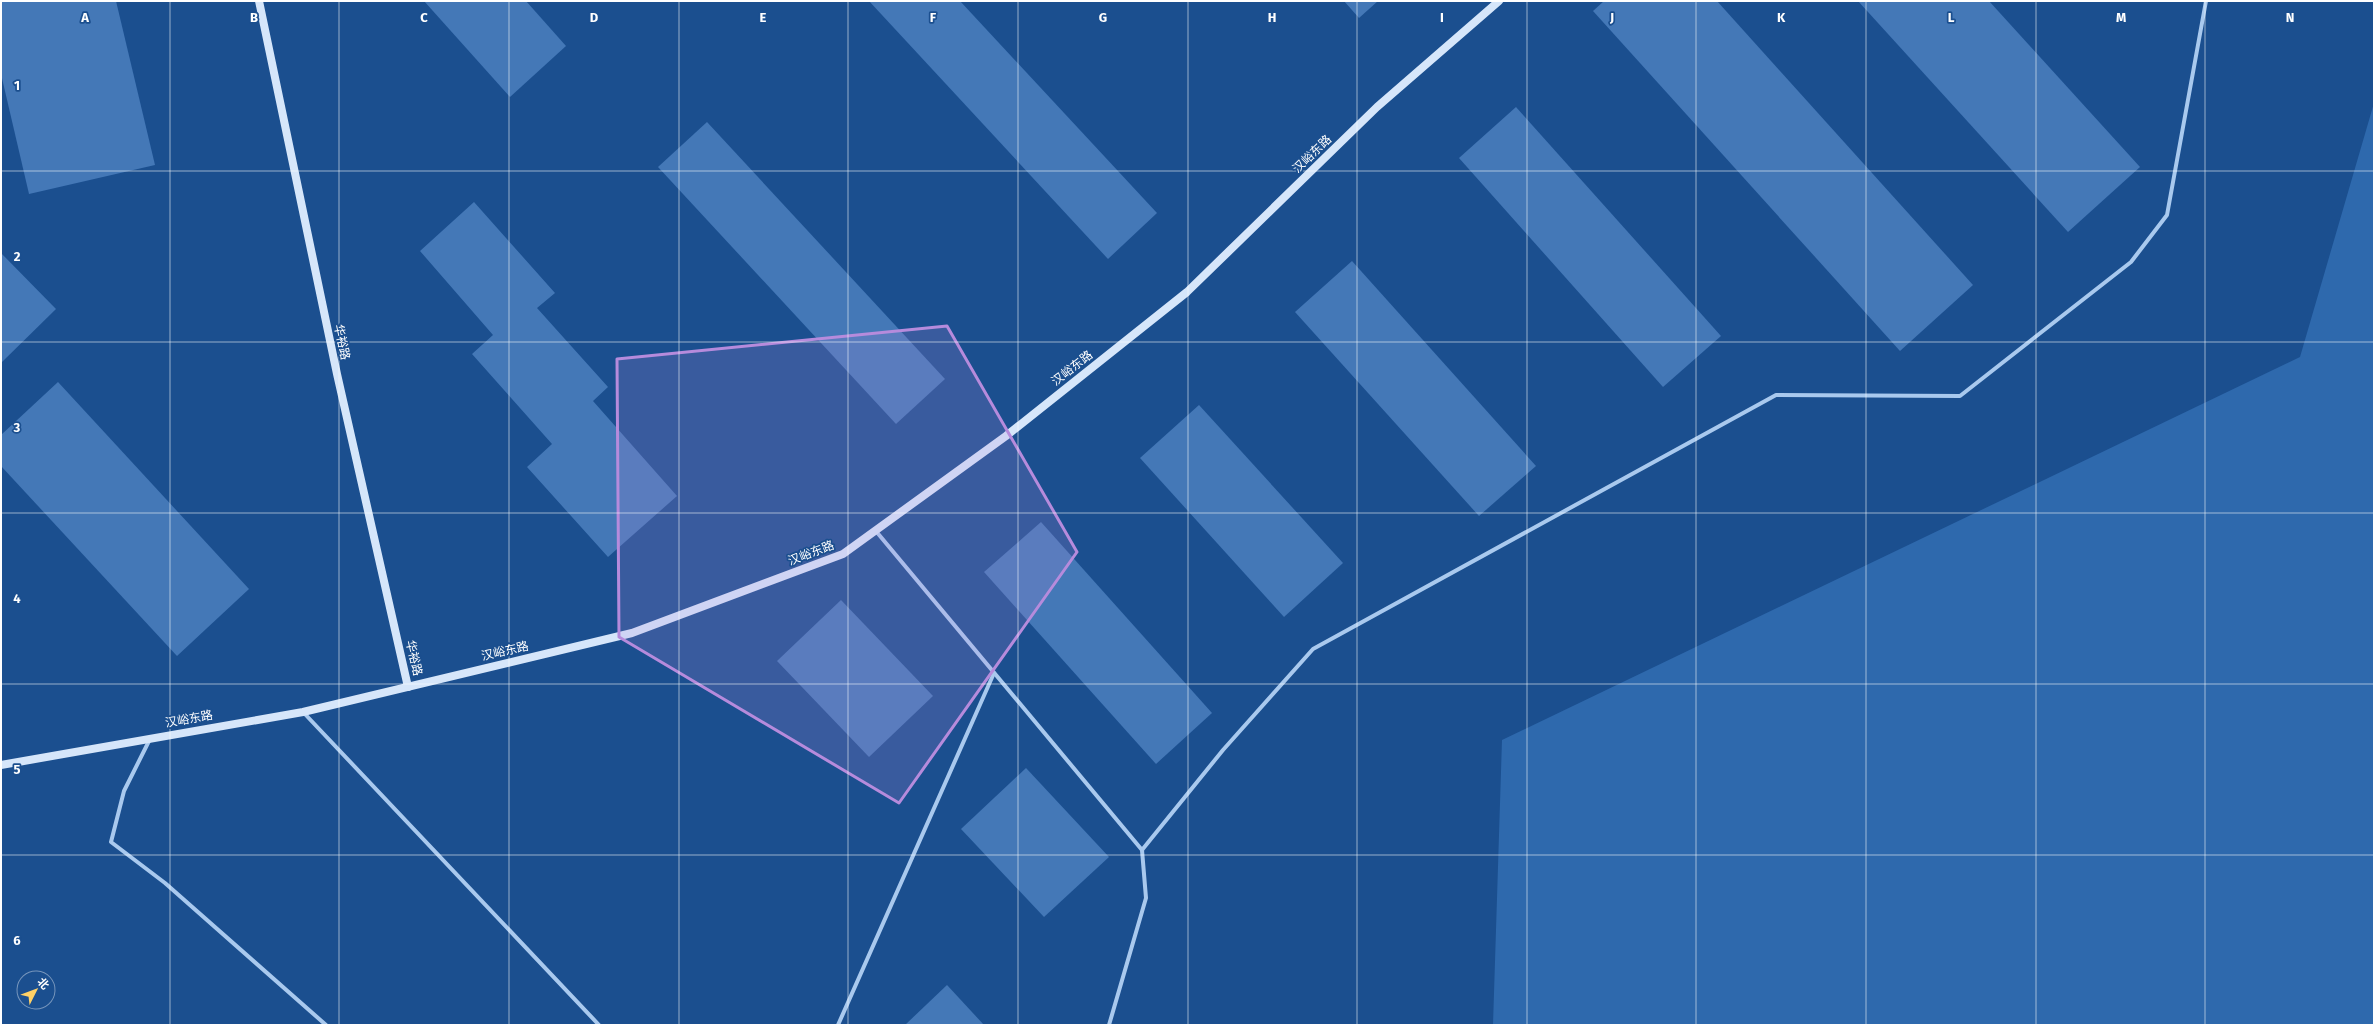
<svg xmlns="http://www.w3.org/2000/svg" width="2375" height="1026" font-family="'Fira Sans','Noto Sans SC',sans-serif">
  <rect width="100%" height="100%" fill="#1b4f8f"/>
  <!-- green -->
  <polygon fill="#2e69ad" points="2374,103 2374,1025 1493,1025 1502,740 2300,357"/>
  <!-- building -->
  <g fill="#4478b7">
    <polygon points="1,1 116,1 155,165 29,194 1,74"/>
    <polygon points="424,1 526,1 566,46 510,97"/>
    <polygon points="869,1 960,1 1157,213 1108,259"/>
    <polygon points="1344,1 1378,1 1359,18"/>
    <polygon points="1604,1 1717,1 1973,285 1900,351 1593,11"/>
    <polygon points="1858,1 1989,1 2140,167 2068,232"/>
    <polygon points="1516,107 1721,336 1663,387 1459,158"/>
    <polygon points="707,122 945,379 896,424 658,167"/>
    <polygon points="474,202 555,293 537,308 608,387 593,401 677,496 608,557 527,467 552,444 472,354 493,335 420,251"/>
    <polygon points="1,253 56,309 1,363"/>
    <polygon points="1352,261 1536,466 1479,516 1295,312"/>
    <polygon points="58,382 249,589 177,656 1,466 1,435"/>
    <polygon points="1199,405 1343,563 1284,617 1140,458"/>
    <polygon points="1041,522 1212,713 1156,764 984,572"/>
    <polygon points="841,600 933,696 869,757 777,661"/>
    <polygon points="1026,768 1109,857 1044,917 961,829"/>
    <polygon points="947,985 984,1025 905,1025"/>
  </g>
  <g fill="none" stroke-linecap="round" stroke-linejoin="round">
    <!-- street -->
    <g stroke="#a9c9ee" stroke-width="4">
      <polyline points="875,530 1142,850 1146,898 1109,1025"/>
      <polyline points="303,712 599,1025"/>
      <polyline points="150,739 124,791 111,842 165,883 326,1025"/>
      <polyline points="1142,850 1223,750 1313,649 1776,395 1960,396 2131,262 2167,215 2206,1"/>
      <polyline points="838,1025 994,673"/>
    </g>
    <!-- secondary -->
    <g stroke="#d6e6fa" stroke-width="8">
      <polyline points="259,1 337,374 408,687"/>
      <polyline points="1,765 303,712 632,633 843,554 1006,436 1187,292 1377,107 1499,1"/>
    </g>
  </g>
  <!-- marked area -->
  <path fill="#b68bdc" fill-opacity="0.2" stroke="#b68bdc" stroke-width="3" stroke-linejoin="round" d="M947 326 1077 552 899 803 619 637 617 359Z"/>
  <!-- grid -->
  <path fill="none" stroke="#fff" stroke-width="1" stroke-opacity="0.55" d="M170 1V1025M339 1V1025M509 1V1025M679 1V1025M848 1V1025M1018 1V1025M1188 1V1025M1357 1V1025M1527 1V1025M1696 1V1025M1866 1V1025M2036 1V1025M2205 1V1025M1 171H2374M1 342H2374M1 513H2374M1 684H2374M1 855H2374"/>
  <g text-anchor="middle" stroke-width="3.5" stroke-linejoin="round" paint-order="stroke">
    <!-- street labels -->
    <g font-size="12" fill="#fff" stroke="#1b4f8f">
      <text transform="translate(1312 154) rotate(-44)" y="4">汉峪东路</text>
      <text transform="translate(342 342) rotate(78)" y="4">华裕路</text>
      <text transform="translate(1072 368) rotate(-38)" y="4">汉峪东路</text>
      <text transform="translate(811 553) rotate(-21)" y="4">汉峪东路</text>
      <text transform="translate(505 651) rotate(-13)" y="4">汉峪东路</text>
      <text transform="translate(414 658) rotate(77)" y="4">华裕路</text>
      <text transform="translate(189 719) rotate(-10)" y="4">汉峪东路</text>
    </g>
  </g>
  <g font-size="13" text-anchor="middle" font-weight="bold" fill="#fff" stroke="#1b4f8f" stroke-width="3.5" stroke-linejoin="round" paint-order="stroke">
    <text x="85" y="22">A</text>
    <text x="254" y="22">B</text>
    <text x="424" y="22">C</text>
    <text x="594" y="22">D</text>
    <text x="763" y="22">E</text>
    <text x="933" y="22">F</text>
    <text x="1103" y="22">G</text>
    <text x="1272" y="22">H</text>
    <text x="1442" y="22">I</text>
    <text x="1612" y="22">J</text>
    <text x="1781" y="22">K</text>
    <text x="1951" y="22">L</text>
    <text x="2121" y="22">M</text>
    <text x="2290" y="22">N</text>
    <text x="17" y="90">1</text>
    <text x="17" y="261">2</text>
    <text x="17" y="432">3</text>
    <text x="17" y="603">4</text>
    <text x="17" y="774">5</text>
    <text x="17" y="945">6</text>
  </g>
  <!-- border -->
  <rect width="2375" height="1026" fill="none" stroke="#ffffff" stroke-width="4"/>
  <!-- north arrow -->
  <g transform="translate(36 990) rotate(48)"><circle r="19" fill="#1b4f8f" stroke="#7695bc"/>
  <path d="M0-3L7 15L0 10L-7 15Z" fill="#ffd166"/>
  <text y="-6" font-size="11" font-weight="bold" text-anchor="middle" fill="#ffffff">北</text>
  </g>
</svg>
